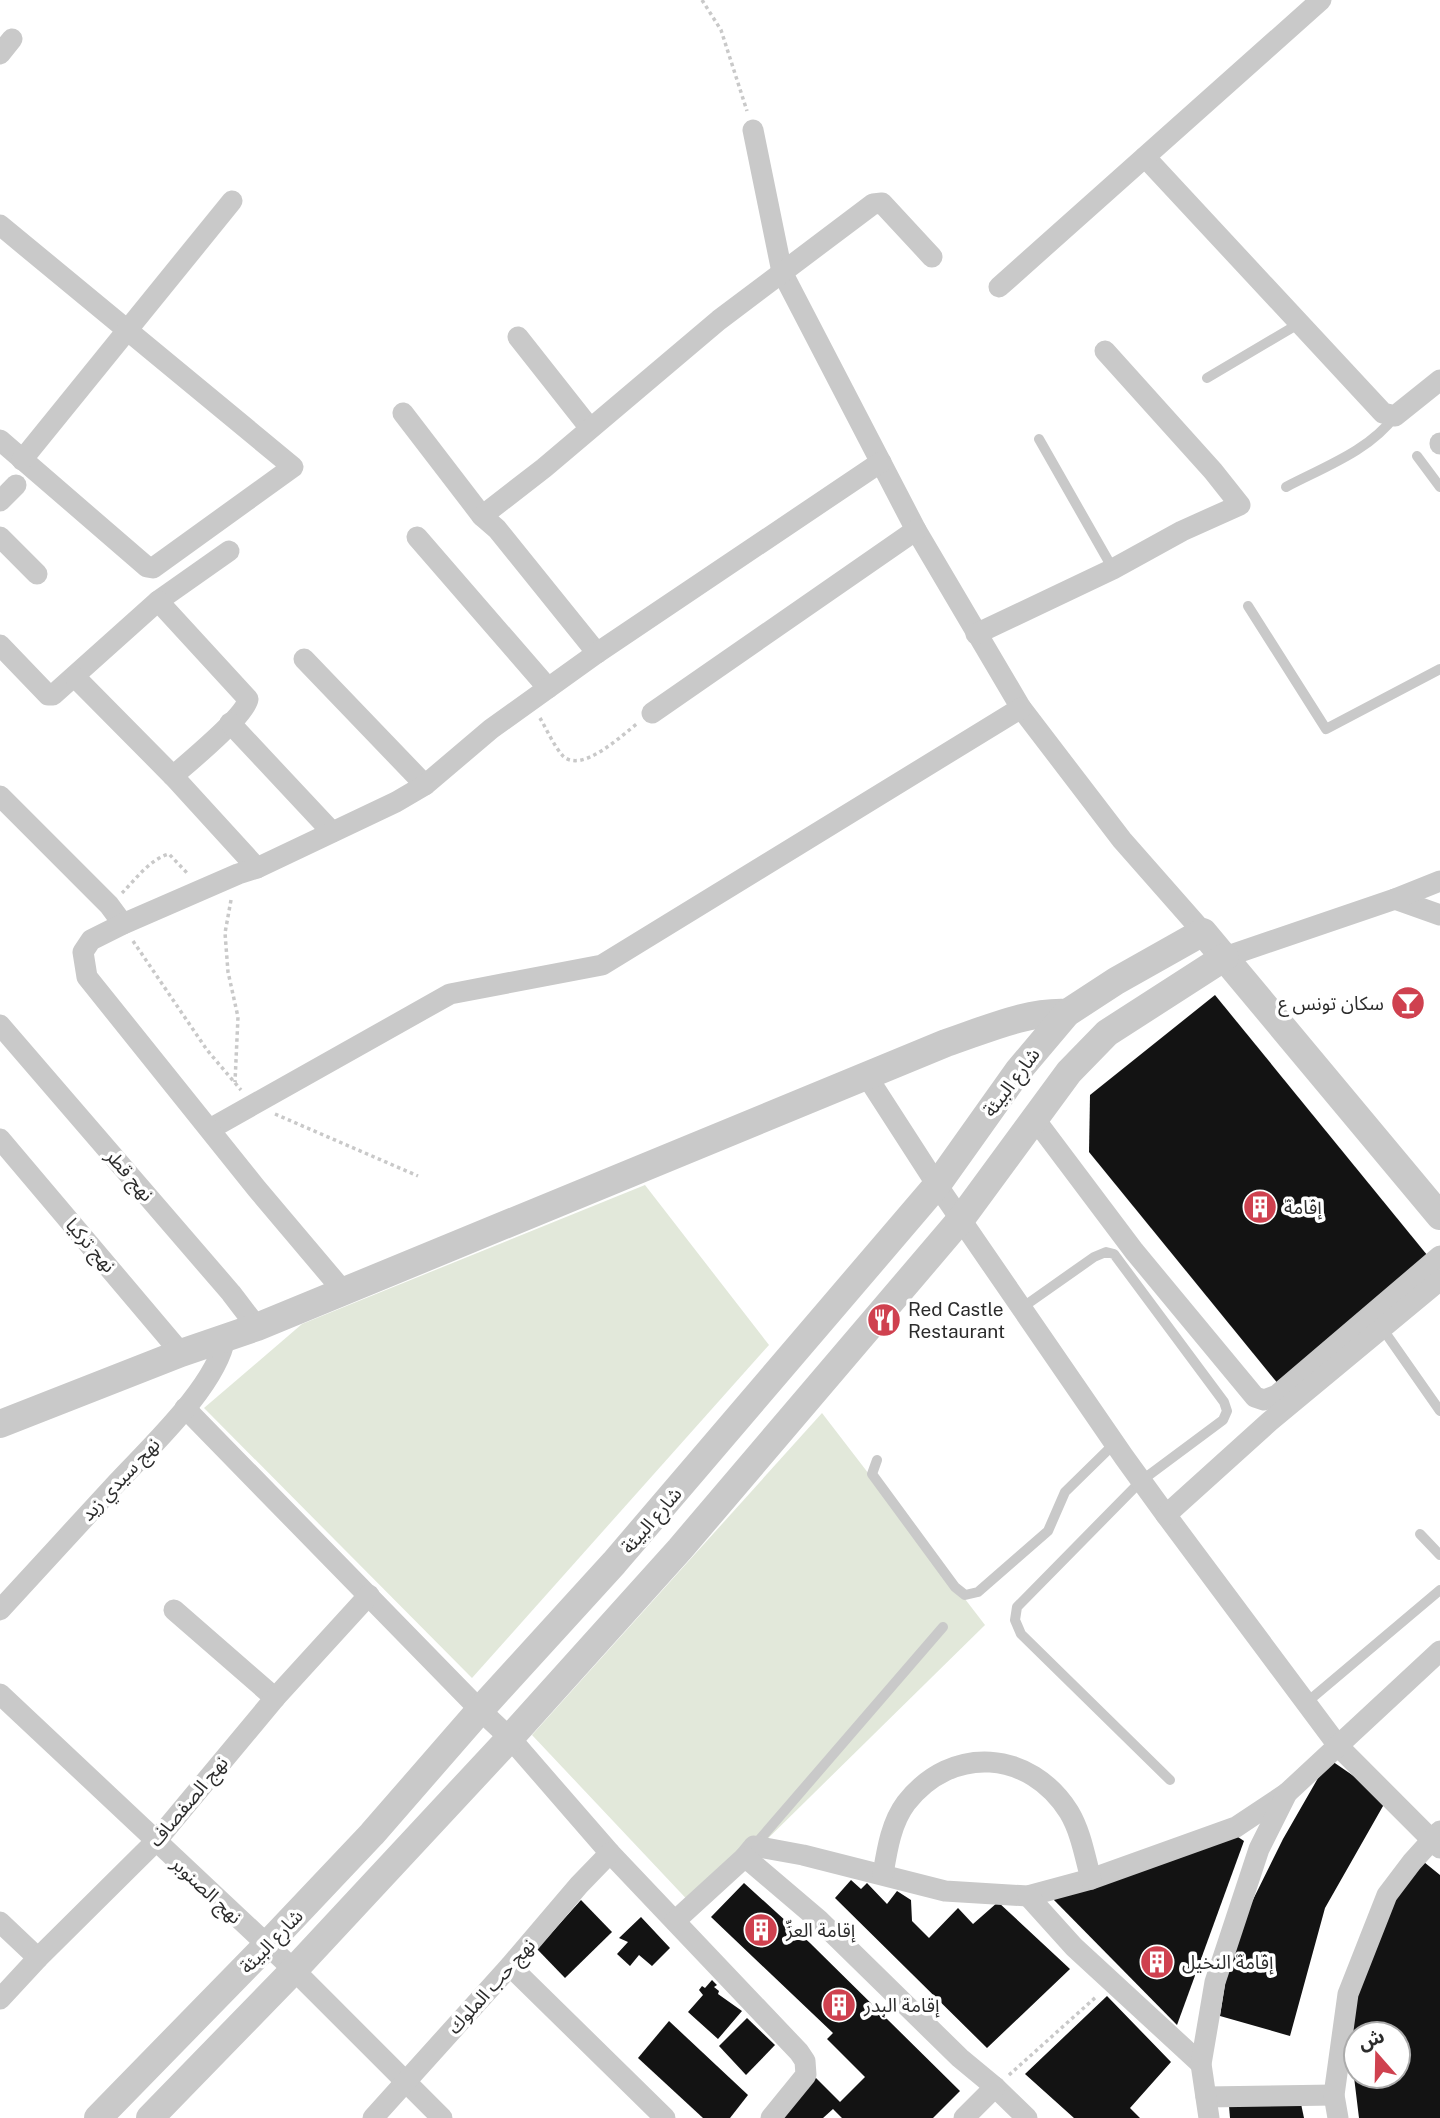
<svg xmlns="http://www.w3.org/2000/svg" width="1440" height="2118" font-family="'Public Sans','Noto Sans Arabic',sans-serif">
  <rect width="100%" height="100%" fill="#fff"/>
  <!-- green -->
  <g fill="#e2e8da">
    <polygon points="645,1185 769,1345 472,1678 204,1408 302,1324"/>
    <polygon points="822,1413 985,1625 696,1909 532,1735"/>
  </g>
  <!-- building -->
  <g fill="#131313" fill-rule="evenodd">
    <polygon points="1215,995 1432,1261 1279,1385 1089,1152 1090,1095"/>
    <polygon points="1329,1759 1387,1799 1325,1908 1290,2036 1220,2016 1228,1965 1238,1930 1283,1839"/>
    <polygon points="1232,1833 1244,1841 1177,2025 1052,1898"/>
    <path d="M1419 1858 1440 1875V2118H1359L1350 2044 1355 2003 1392 1898ZM1356 2034H1398V2076H1356Z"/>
    <polygon points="851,1880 861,1889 867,1883 887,1904 897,1891 911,1900 912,1921 929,1938 958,1908 973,1924 998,1902 1070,1969 987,2048 835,1898"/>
    <polygon points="744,1883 810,1943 960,2091 933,2118 842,2118 833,2109 823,2118 774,2118 813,2075 840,2102 865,2077 827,2039 833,2033 711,1917"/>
    <polygon points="581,1900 612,1932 565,1978 537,1949"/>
    <polygon points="641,1917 670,1948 652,1966 639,1955 630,1966 617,1954 628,1942 619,1938"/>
    <polygon points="712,1980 717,1985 714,1987 719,1991 718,1994 742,2011 718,2039 688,2012 703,1995 699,1990 702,1986 705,1988"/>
    <polygon points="1107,1996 1171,2062 1130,2108 1140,2118 1074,2118 1025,2074"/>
    <polygon points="747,2018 775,2045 746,2075 719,2046"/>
    <polygon points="669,2021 748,2095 730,2118 703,2118 638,2058"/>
    <polygon points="1300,2099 1304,2118 1230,2118 1229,2106"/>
  </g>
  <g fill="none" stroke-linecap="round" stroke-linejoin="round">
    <!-- path -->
    <g stroke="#c9c9c9" stroke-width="3.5" stroke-dasharray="3.5 3.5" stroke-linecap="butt">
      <polyline points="702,0 721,30 747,111"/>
      <path d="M540 718C547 730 554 746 563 756 582 774 622 735 638 723"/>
      <path d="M122 893C135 880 150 859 169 854L189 875"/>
      <polyline points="231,900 225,933 228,972 238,1017 235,1082"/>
      <polyline points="133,941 207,1050 241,1090"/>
      <polyline points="275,1114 418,1176"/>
      <polyline points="1009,2075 1097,1996"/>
    </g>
    <!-- service -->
    <g stroke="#c9c9c9" stroke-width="10">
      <polyline points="1207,378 1300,323"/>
      <polyline points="1039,439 1113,569"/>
      <polyline points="1417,456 1440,487"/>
      <path d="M1286 487C1324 467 1369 451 1395 416"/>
      <polyline points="1248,606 1326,729 1440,669"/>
      <polyline points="1023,1307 1094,1257 1106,1252 1114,1254 1224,1402 1227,1411 1223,1420 1141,1481 1017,1607 1015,1620 1021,1634 1170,1780"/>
      <polyline points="1382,1328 1440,1411"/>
      <polyline points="877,1460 872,1474 955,1587 965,1595 978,1592 1048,1531 1065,1492 1114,1444"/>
      <polyline points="1420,1534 1440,1555"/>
      <polyline points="1306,1703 1440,1590"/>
      <polyline points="754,1846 943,1627"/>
    </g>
    <!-- minor -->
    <g stroke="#c9c9c9" stroke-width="21">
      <polyline points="0,54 12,39"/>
      <polyline points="753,130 782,272 916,530 1021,708 1122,840 1203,932"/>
      <polyline points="1145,157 1383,413 1395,416 1440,380"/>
      <polyline points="0,225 293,467 153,568 147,567 0,440"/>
      <polyline points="999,287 1321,0"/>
      <polyline points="518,337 589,427"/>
      <polyline points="403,413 482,516"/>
      <polyline points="1440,443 1440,444"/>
      <polyline points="22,460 232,201"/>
      <polyline points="0,501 16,485"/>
      <polyline points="0,537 37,574"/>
      <polyline points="417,537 548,688"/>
      <polyline points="158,601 229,551"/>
      <polyline points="976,634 1113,569 1182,531 1240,505 1213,471 1105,351"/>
      <path d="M0 645 48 695H53L158 601 248 699C246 715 188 763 173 776"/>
      <polyline points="597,653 497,529 482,516 544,468 719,320 873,204 882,203 932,257"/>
      <polyline points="304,659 425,785"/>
      <polyline points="75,677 173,776 257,868"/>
      <polyline points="652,713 916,530"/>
      <polyline points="230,723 332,832"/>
      <polyline points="0,796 109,905 123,924"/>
      <polyline points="1395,899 1440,915"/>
      <polyline points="1225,957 1395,899 1440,881"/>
      <polyline points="0,1025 231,1293 257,1327"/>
      <polyline points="866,1075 937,1185 1124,1457 1166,1515 1339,1747 1440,1848"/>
      <polyline points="1034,1118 1134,1251 1255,1397 1264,1400 1277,1395 1440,1256"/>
      <polyline points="210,1129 450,994 602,965 1021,708"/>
      <polyline points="0,1139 181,1353"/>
      <polyline points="344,1292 257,1189 87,977 83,952 91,940 123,924 238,874 257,868 396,802 425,785 491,729 597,653 881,462"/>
      <polyline points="185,1408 480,1710 510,1738 610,1853 799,2052 805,2061 806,2075 771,2118"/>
      <polyline points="1166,1515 1269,1422 1440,1280"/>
      <path d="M0 1610C38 1569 75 1528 113 1487 147 1450 217 1386 225 1338"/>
      <polyline points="174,1610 275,1698"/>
      <polyline points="0,1694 294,1970 442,2118"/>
      <polyline points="745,1857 754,1846 803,1855 945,1891 1028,1896 1091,1879 1236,1827 1287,1793"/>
      <path d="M883 1874C887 1850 891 1823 906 1803 952 1744 1030 1750 1069 1812 1081 1832 1085 1857 1091 1879"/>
      <polyline points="1028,1896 1074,1947 1201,2064"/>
      <polyline points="675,1921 745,1857 819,1920 960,2058 995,2087 1027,2118"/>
      <polyline points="0,1922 38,1958"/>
      <polyline points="510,1966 665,2118"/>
      <polyline points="0,1999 38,1958 156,1841 275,1698 369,1595"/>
      <polyline points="1206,2097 1334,2095"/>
      <polyline points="373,2118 510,1966 579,1885 610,1853"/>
      <polyline points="964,2118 995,2087"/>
      <polyline points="1209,2118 1201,2064 1215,1982 1259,1849 1287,1793 1440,1651"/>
      <polyline points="1338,2118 1334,2095 1348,1994 1387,1895 1412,1862 1440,1831"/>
    </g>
    <!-- tertiary -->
    <g stroke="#c9c9c9" stroke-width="28">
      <path d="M0 1424 181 1353 257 1327 946 1043C985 1030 1026 1011 1067 1013"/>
      <polyline points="98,2118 266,1946 372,1834 480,1710 614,1563 937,1185 1018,1071 1067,1013 1116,981 1203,932 1440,1216"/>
      <polyline points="150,2118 294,1970 510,1738 680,1549 961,1219 1069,1072 1107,1033 1225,957"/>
    </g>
  </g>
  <!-- icons -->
  <defs>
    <g id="bar-disc" transform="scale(1.75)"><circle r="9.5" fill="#cf414f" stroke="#fff"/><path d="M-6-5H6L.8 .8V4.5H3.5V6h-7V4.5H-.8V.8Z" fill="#fff"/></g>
    <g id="building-disc" transform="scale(1.75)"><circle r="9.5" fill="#cf414f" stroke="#fff"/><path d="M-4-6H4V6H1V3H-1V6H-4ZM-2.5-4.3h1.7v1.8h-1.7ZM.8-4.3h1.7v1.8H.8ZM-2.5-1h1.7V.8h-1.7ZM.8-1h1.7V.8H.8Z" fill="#fff"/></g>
    <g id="restaurant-disc" transform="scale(1.75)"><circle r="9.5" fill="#cf414f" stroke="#fff"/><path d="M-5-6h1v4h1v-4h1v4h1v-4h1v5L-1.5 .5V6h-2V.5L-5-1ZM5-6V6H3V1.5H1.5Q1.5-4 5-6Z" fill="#fff"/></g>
  </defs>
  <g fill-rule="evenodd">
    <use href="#bar-disc" x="1408" y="1003"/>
    <use href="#building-disc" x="1260" y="1207"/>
    <use href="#restaurant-disc" x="884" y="1320"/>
    <use href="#building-disc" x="761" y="1930"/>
    <use href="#building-disc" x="1157" y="1962"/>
    <use href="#building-disc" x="839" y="2005"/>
  </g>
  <g text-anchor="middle" stroke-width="7" stroke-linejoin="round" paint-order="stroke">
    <!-- poi labels -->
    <g font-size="19" fill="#2c2c2c" stroke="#fff" text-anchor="start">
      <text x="1384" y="1010" text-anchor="end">سكان تونس ع</text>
      <text x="1284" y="1214">إقامة</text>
      <text x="908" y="1316">Red Castle<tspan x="908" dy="22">Restaurant</tspan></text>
      <text x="786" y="1937">إقامة العزّ</text>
      <text x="1182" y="1969">إقامة النخيل</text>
      <text x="864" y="2012">إقامة البدر</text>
    </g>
    <!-- street labels -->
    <g font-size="19" fill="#2c2c2c" stroke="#fff">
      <text transform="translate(1011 1082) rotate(-53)" y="7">شارع البيئة</text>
      <text transform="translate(130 1175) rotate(49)" y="7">نهج قطر</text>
      <text transform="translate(91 1245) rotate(49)" y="7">نهج تركيا</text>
      <text transform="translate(120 1479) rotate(-47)" y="7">نهج سيدي زيد</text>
      <text transform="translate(651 1520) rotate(-49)" y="7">شارع البيئة</text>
      <text transform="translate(188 1801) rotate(-50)" y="7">نهج الصفصاف</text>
      <text transform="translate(207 1890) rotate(43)" y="7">نهج الصنوبر</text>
      <text transform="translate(271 1941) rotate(-46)" y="7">شارع البيئة</text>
      <text transform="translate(491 1986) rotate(-48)" y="7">نهج حب الملوك</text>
    </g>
  </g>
  <!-- north arrow -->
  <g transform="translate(1377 2055) rotate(340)"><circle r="33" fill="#ffffff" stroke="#ababab" stroke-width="2"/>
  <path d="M0-5L12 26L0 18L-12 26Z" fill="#cf414f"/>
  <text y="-10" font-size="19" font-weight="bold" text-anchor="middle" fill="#2c2c2c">ش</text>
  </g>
</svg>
